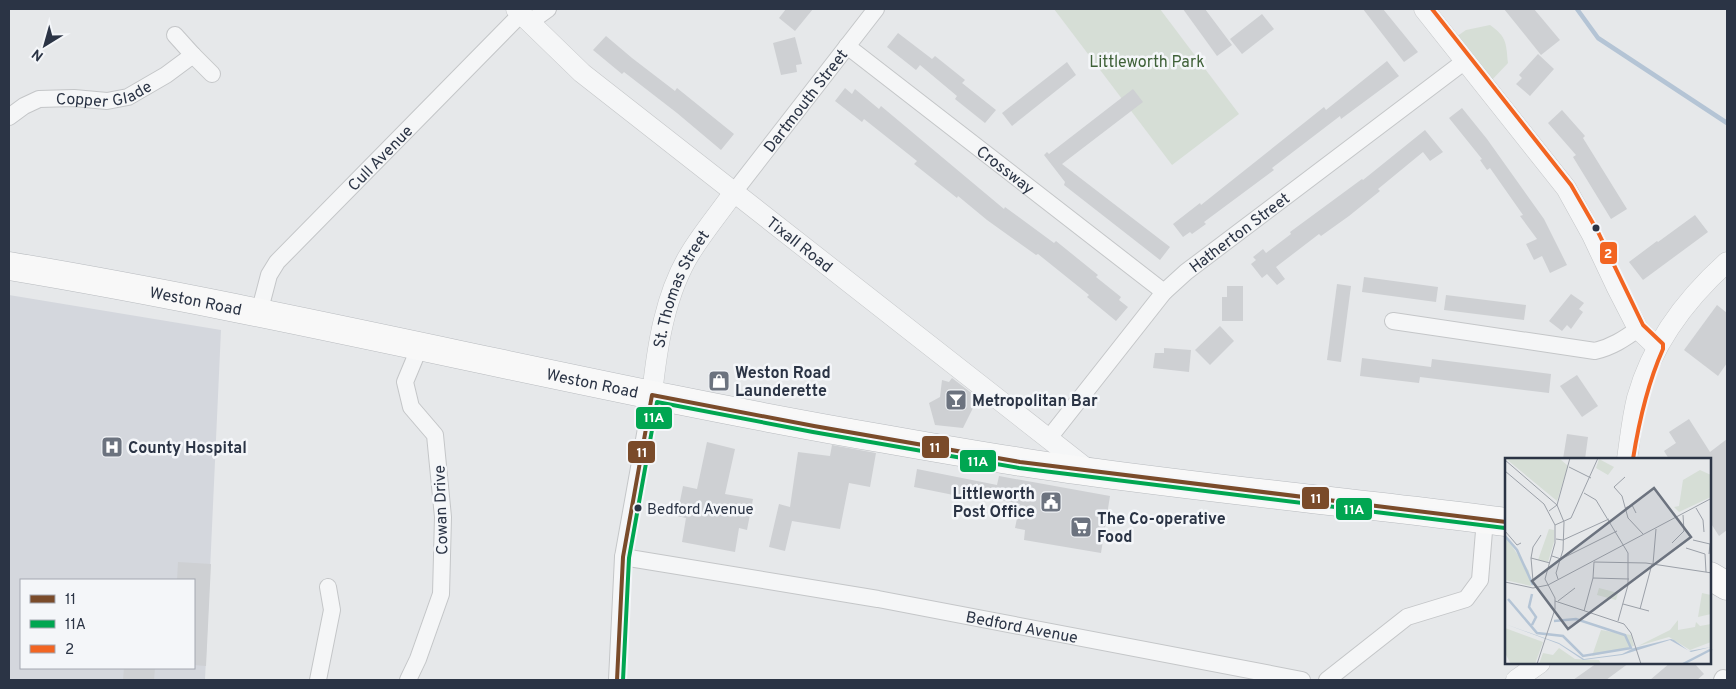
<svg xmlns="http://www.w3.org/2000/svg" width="1736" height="689" font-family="Overpass,sans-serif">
  <rect width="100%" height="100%" fill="#e6e8ea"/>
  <!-- built -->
  <path fill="#d4d7dd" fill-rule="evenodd" d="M9 295 221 330 205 680H9ZM21 580H194V668H21Z"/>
  <!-- green -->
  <g fill="#d6ded6">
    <polygon points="1054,9 1160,9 1239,114 1172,165"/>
    <path d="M1490 25C1507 37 1506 43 1508 63L1488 84 1453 39 1466 30Z"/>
  </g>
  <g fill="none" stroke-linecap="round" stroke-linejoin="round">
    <!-- stream -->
    <polyline stroke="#b4c4d5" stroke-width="4.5" points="1577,9 1598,38 1727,123"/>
  </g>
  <!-- building -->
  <g fill="#ced0d3">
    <polygon points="786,9 813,9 795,31 779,18"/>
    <polygon points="1183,9 1205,9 1232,45 1217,56"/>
    <polygon points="1363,9 1383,9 1418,52 1404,62"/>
    <polygon points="1504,9 1534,9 1560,40 1541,55"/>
    <polygon points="1262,14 1274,29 1242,54 1230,39"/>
    <polygon points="898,33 932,59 935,56 965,80 962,83 996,110 985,123 955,99 957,96 920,65 916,70 887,47"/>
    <polygon points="606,36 632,58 675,91 677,88 734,134 721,150 677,113 624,72 622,74 593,50"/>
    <polygon points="795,37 802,64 796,65 797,72 781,75 773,43"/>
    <polygon points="1538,54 1554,69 1530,96 1516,84 1522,78 1519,75"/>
    <polygon points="1387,61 1399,76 1341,119 1340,116 1272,168 1274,170 1204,222 1206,224 1192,234 1190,232 1183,237 1173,224 1200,203 1201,205 1324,107 1326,110"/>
    <polygon points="1067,62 1076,75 1012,126 1002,113"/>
    <polygon points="845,88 852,94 855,89 879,109 881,106 1004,209 1005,207 1054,243 1056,241 1098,275 1096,277 1121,297 1119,300 1128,307 1116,321 1087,297 1089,295 1038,254 1036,255 987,220 958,196 957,198 914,164 917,161 864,119 862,122 835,101"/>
    <polygon points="1133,89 1143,102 1062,164 1170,247 1160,260 1064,185 1065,182 1044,155 1047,152 1049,154"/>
    <polygon points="1462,108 1487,139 1544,219 1567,265 1550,273 1542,256 1534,260 1526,244 1537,239 1520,216 1523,215 1490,168 1487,170 1480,160 1482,159 1449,118"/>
    <polygon points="1562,110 1585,136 1583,138 1627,209 1611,219 1573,157 1576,155 1548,123"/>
    <polygon points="1425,130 1443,152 1430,161 1423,152 1378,189 1380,191 1349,216 1321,236 1319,234 1276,267 1285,279 1277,285 1267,274 1262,278 1251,264 1256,260 1253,257 1263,249 1266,253 1291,234 1290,232 1362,179 1363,180"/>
    <polygon points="1695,215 1708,232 1643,280 1629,262 1657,241 1658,242"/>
    <polygon points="1364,277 1438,287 1436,302 1362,292"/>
    <polygon points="1337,284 1351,286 1341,362 1327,360"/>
    <polygon points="1227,286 1243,286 1243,321 1222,321 1222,297 1227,297"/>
    <polygon points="1571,294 1584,303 1579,309 1583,312 1571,329 1567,325 1562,331 1549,321"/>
    <polygon points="1446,295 1526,305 1524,320 1444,310"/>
    <polygon points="1717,305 1727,313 1727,363 1718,376 1684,350"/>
    <polygon points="1220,326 1234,341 1210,365 1195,350"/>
    <polygon points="1164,348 1191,350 1189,372 1153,368 1155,353 1164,353"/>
    <polygon points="1362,358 1431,367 1432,359 1551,374 1549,393 1420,377 1419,383 1360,376"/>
    <polygon points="1577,375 1598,406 1582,417 1560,386"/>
    <polygon points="952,378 978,398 963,428 935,425 929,403 940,397 942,380 949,382"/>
    <polygon points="1689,419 1710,452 1727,439 1727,530 1719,536 1710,522 1710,459 1669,459 1664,451 1676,443 1669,432"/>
    <polygon points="1567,434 1588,437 1585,459 1563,459"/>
    <polygon points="707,442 735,449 725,494 753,499 747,530 739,528 735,552 682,542 686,518 677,516 683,486 697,489"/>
    <polygon points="832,445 876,453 870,487 849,483 840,529 792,521 785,551 769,547 779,504 790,507 798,452 830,456"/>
    <polygon points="917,469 997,485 999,476 1110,496 1101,553 1024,540 1025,530 1015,528 1020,504 984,496 983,501 914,487"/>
    <polygon points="178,562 211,564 206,666 194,665 194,580 177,580"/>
    <polygon points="1597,663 1629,663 1606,680 1573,680"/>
    <polygon points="1670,663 1694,663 1704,674 1697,680 1650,680"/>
    <polygon points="124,668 155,668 154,680 123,680"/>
  </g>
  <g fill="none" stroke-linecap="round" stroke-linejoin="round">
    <!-- minor casing -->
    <g stroke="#c4c6c8" stroke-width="18">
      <g id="minor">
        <polyline points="530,22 548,9"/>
        <polyline points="175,35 193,55"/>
        <path id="s1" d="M847 46 1164 292"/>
        <path id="s2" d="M9 117 24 106 39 99 74 98 107 101 128 97 166 75 193 55 212 74"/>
        <path id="s3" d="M734 192 876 9"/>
        <path id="s4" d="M259 313 269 275 277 262 521 14"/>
        <path d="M1393 321 1595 351C1612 347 1624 339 1638 329"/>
        <path id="s5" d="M1049 438 1164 292 1186 272 1465 61"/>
        <path id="s6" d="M623 557 878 599 1302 680"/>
        <polyline points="318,680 332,610 328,587"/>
        <polyline points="408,680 418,659 441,594 443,517 435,435 411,407 405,382 420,346"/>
        <polyline points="617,680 623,557 652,395"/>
        <polyline points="1327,680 1407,617 1466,599 1480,580 1485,519"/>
        <polyline points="1722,680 1723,678"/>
      </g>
    </g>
    <!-- tertiary casing -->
    <g stroke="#c4c6c8" stroke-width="21">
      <g id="tertiary">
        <path id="s7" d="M516 9 582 73 1091 472"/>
        <polyline points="1424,9 1566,188 1592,235 1617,288 1638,329 1657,347"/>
        <path id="s8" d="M652 395C657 347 665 293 691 252 704 231 720 212 734 192"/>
        <path d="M1627 459C1630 439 1632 418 1637 398 1652 344 1686 299 1727 262"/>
        <polyline points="1516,680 1540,663"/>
      </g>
    </g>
    <!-- trunk casing -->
    <g stroke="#b8bbbf" stroke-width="29">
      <g id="trunk">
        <path id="s9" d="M9 266C303 315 592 389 885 439 930 447 976 455 1021 462 1182 487 1345 501 1506 522"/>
        <polyline points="1710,576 1727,586"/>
      </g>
    </g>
    <!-- minor -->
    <use href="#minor" stroke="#f5f6f7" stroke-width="16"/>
    <!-- tertiary -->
    <use href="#tertiary" stroke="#f5f6f7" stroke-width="20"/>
    <!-- trunk -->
    <use href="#trunk" stroke="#f8f8f8" stroke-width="28"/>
    <!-- bus-1 casing -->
    <g stroke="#f4f6f9" stroke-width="8">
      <polyline id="bus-1" points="617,680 623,557 652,395 814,426 1020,462 1506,522"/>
    </g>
    <!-- bus-2 casing -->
    <g stroke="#f4f6f9" stroke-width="8">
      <polyline id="bus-2" points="623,680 629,558 657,402 813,432 1019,468 1505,528"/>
    </g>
    <!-- bus-3 casing -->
    <g stroke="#f4f6f9" stroke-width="8">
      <path id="bus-3" d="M1432 9 1571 185 1598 232 1643 325 1663 344V349C1647 385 1639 421 1633 459"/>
    </g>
    <!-- bus-1 -->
    <use href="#bus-1" stroke="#7a4b2a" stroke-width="4"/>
    <!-- bus-2 -->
    <use href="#bus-2" stroke="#00a651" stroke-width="4"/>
    <!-- bus-3 -->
    <use href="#bus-3" stroke="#f26522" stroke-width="4"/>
  </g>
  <!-- icons -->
  <defs>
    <g id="shop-square" transform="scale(1.125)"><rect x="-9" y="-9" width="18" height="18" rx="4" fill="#6c737f" stroke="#f4f6f9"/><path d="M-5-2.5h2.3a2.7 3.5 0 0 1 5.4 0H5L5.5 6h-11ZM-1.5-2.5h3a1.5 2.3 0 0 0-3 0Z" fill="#fff"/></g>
    <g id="bar-square" transform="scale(1.125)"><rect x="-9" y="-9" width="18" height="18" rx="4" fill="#6c737f" stroke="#f4f6f9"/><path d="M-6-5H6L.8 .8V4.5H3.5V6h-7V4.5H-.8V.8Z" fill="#fff"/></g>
    <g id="hospital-square" transform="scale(1.125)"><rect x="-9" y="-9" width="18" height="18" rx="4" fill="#6c737f" stroke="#f4f6f9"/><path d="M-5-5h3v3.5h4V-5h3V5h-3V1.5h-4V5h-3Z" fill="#fff"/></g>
    <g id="civic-square" transform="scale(1.125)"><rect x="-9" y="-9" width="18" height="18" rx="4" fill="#6c737f" stroke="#f4f6f9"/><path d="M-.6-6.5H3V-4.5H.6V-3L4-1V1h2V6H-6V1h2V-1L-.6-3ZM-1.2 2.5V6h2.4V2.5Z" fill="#fff"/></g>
    <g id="supermarket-square" transform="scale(1.125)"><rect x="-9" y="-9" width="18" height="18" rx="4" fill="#6c737f" stroke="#f4f6f9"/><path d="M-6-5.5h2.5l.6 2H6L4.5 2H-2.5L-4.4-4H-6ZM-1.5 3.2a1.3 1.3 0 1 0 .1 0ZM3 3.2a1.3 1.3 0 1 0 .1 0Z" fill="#fff"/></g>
  </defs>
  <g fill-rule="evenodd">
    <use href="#shop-square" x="719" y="381"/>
    <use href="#bar-square" x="956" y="400"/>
    <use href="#hospital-square" x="112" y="447"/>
    <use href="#civic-square" x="1051" y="502"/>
    <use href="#supermarket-square" x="1081" y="527"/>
  </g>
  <!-- markers -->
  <g fill="#2b3445" stroke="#f4f6f9" stroke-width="2">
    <circle cx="1596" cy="228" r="4.5"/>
    <circle cx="638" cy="508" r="4.5"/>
  </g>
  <g text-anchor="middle" stroke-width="5" stroke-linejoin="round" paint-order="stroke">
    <!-- bus labels -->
    <g font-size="15" fill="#2b3445" stroke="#f4f6f9" text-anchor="start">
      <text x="647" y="514">Bedford Avenue</text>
    </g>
    <!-- park labels -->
    <g font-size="16" fill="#3f6138" stroke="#f4f6f9">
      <text x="1147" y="67">Littleworth Park</text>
    </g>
    <!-- street labels -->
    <g font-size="16" fill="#2b3445" stroke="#f4f6f9">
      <text dy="6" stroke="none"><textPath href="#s2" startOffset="101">Copper Glade</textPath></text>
      <text dy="6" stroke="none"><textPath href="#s3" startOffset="116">Dartmouth Street</textPath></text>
      <text dy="6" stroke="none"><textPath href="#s4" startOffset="201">Cull Avenue</textPath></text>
      <text dy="6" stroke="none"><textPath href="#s1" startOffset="201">Crossway</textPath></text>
      <text dy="6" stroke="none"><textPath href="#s5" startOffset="282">Hatherton Street</textPath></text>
      <text dy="6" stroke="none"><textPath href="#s7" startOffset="369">Tixall Road</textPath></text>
      <text dy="6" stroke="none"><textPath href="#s8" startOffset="111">St. Thomas Street</textPath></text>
      <text dy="6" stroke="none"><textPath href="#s9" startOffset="190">Weston Road</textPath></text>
      <text dy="6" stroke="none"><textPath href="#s9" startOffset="595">Weston Road</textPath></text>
      <text transform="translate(440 510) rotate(-92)" y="6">Cowan Drive</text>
      <text dy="6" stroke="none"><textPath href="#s6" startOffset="405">Bedford Avenue</textPath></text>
    </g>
    <!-- poi labels -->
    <g font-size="16" font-weight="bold" fill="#2b3445" stroke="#f4f6f9" text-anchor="start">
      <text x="735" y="378">Weston Road<tspan x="735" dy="18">Launderette</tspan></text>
      <text x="972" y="406">Metropolitan Bar</text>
      <text x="128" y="453">County Hospital</text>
      <text x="1035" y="499" text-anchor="end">Littleworth<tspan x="1035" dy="18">Post Office</tspan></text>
      <text x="1097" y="524">The Co-operative<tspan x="1097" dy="18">Food</tspan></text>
    </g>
  </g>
  <!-- overview -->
  <g transform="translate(1505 458)">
    <rect width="206" height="206" fill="#e6e8ea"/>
    <path d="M0 0H54L63 8 52 43ZM94 1 109 9 103 17 91 10ZM195 12 206 17V39L174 54 169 49 174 48 178 22ZM44 71 49 72V84L43 104 33 102ZM0 78 24 113 26 128 0 122ZM94 130 113 135 111 142 92 137ZM197 135 206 137V156L193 159ZM173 162V172L190 169 191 164 195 168 206 166V184L185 192 164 179 133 188 165 172ZM0 170 38 184 30 206H6L0 195ZM96 172 126 177 129 188 87 198ZM54 190 70 201 94 202 96 206H34L38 195 48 197Z" fill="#d6ded6"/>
    <path d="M0 166 54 185 79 201 117 196 129 190 166 181 169 182 184 193 206 189 186 194 165 182 117 197 78 202 54 186Z" fill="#b4c4d5"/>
    <path fill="none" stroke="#b4c4d5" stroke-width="2.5" d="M0 78 12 92 28 127M3 141 32 175 58 178 78 198 126 190 120 177 71 161 49 163M27 167 31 159 24 149 27 136M178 206 207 191"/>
    <path fill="none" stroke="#9ba0a8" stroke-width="1" d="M0 2 52 47 59 64 58 92 51 115 53 121M64 9 86 20M0 13 39 46 50 67V85L40 121 50 140V151L32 206M120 19 109 29 117 38 123 60 138 76M79 35 91 42 123 95V127L113 163M120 50 127 47 131 55M191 50 198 62 199 74M44 53 52 47 65 0M50 67 66 60 93 0M0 73 12 87 16 85M51 81 58 82 104 61M188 82 205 86 204 96M167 85 179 73 178 57M181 90 200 96 201 114M47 98 56 101 112 73M26 100 28 89 36 77M89 104 141 105 207 115M148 106 151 71M88 120 124 121M28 123 26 100 45 105M0 124 28 130 43 127 207 40M50 143 119 166 126 175 136 206M53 143 70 130M118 146 144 153M135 151 147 106M79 153 88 120 89 104"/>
    <path fill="#6c737f" fill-opacity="0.15" stroke="#6c737f" stroke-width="2.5" d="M149 30 186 79 63 171 27 123Z"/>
    <rect width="206" height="206" fill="none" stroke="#2b3445" stroke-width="2.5"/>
  </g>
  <g stroke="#f4f6f9" stroke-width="2">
    <rect x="1599" y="241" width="19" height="24" rx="5" fill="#f26522"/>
    <rect x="635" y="406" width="38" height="24" rx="5" fill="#00a651"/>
    <rect x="921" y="435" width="29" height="24" rx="5" fill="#7a4b2a"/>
    <rect x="627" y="440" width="29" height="24" rx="5" fill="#7a4b2a"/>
    <rect x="959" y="449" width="38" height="24" rx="5" fill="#00a651"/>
    <rect x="1301" y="486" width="29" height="24" rx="5" fill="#7a4b2a"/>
    <rect x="1335" y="497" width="38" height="24" rx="5" fill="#00a651"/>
  </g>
  <g font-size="14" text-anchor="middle" font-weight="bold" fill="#fff">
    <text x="1608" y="258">2</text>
    <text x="654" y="422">11A</text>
    <text x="935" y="452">11</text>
    <text x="642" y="457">11</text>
    <text x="978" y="466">11A</text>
    <text x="1316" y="503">11</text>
    <text x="1354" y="514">11A</text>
  </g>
  <!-- border -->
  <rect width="1736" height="689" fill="none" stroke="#2b3445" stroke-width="20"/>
  <!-- legend -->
  <rect x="20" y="579" width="175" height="90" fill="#f4f6f9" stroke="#a4a8b1"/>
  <rect x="30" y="595" width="25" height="8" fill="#7a4b2a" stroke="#a4a8b1"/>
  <text x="65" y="604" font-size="15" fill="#2b3445">11</text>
  <rect x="30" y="620" width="25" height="8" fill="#00a651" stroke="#a4a8b1"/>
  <text x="65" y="629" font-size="15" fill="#2b3445">11A</text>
  <rect x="30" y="645" width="25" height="8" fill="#f26522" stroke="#a4a8b1"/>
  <text x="65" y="654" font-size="15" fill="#2b3445">2</text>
  <!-- north arrow -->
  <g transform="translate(45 45) rotate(217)" stroke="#f4f6f9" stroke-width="4" paint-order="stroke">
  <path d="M0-4L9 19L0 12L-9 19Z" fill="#2b3445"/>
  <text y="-8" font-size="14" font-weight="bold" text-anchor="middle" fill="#2b3445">N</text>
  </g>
</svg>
